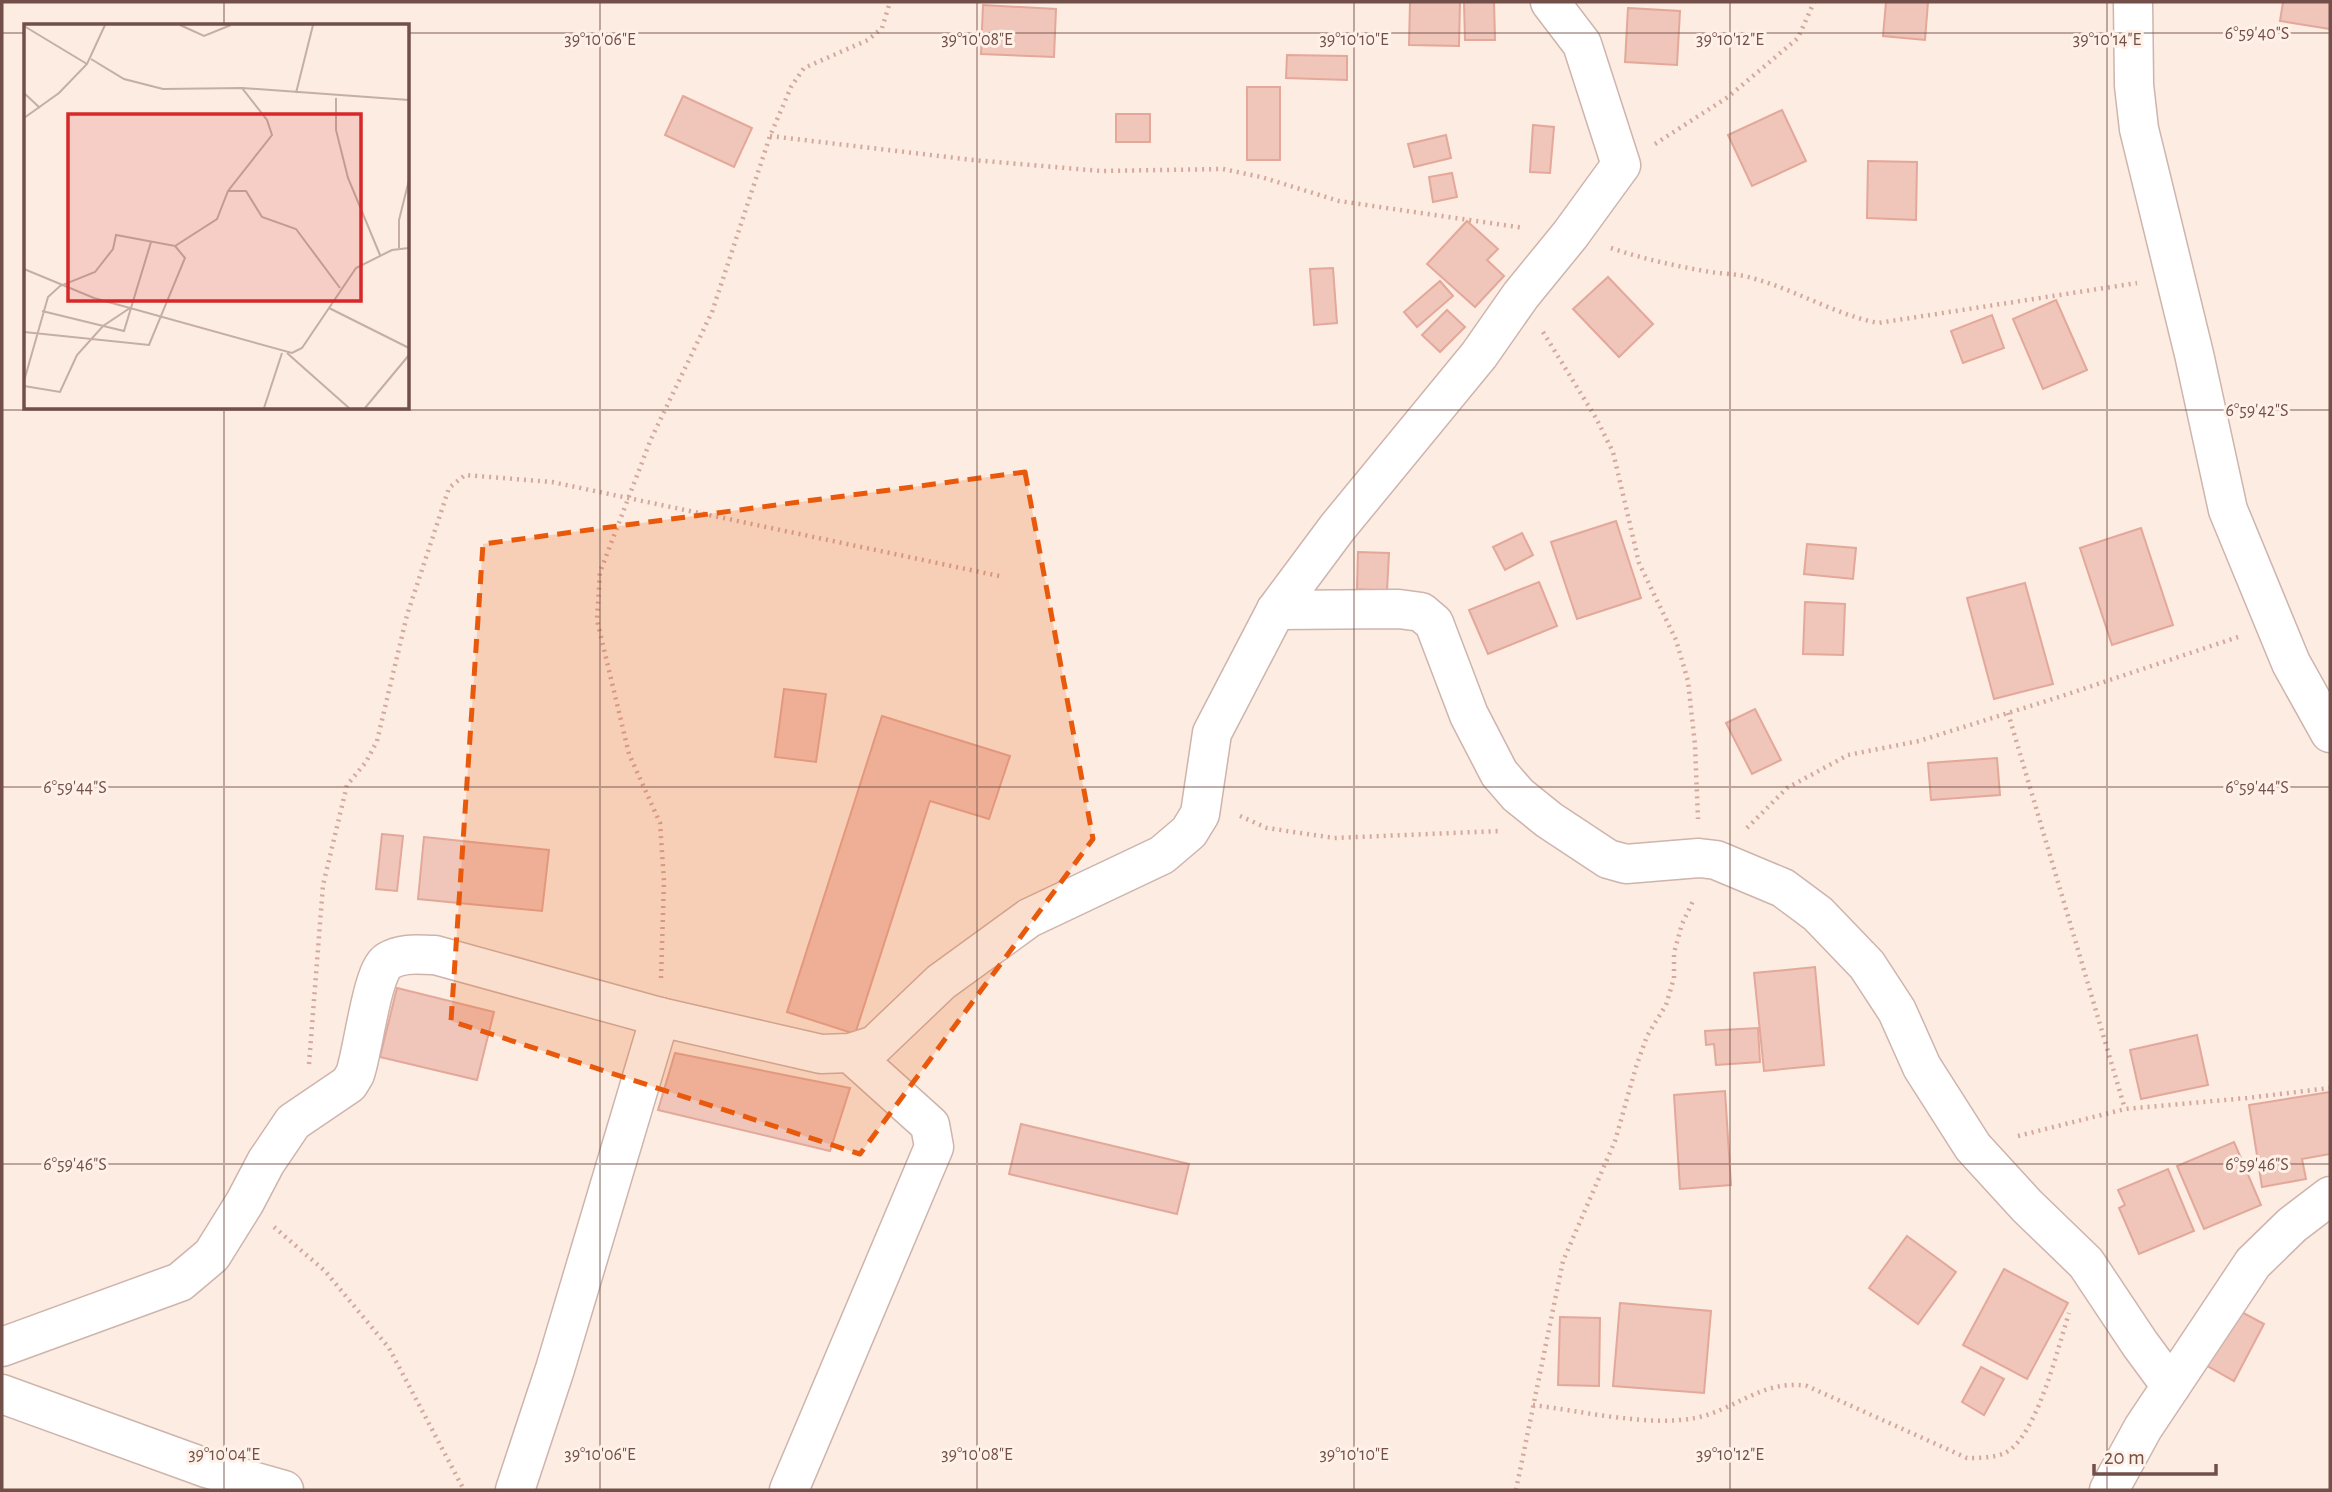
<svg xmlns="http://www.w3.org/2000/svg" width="2332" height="1492" font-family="'Alegreya Sans',sans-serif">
  <rect width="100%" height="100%" fill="#fcece1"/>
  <!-- building -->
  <g fill="#f0c5ba" stroke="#e3a89a" stroke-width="2">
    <polygon points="1410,2 1460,2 1459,46 1409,45"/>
    <polygon points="1464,2 1494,2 1495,40 1465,40"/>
    <polygon points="1886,2 1928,2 1925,40 1883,36"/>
    <polygon points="2283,2 2330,2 2330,29 2280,21"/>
    <polygon points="983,5 1056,9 1054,57 981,54"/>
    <polygon points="1628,8 1680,11 1677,65 1625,62"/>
    <polygon points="1287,55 1347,56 1347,80 1286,78"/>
    <rect x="1247" y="87" width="33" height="73"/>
    <polygon points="683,96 752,128 734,167 665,135"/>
    <polygon points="1782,110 1806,161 1752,186 1728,135"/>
    <rect x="1116" y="114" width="34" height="28"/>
    <polygon points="1533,125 1554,127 1550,173 1530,172"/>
    <polygon points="1446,135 1451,158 1414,167 1408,144"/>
    <polygon points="1868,161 1917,162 1916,220 1867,218"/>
    <polygon points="1452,173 1457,197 1433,202 1429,177"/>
    <polygon points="1467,221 1498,249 1487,260 1504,276 1475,307 1427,264"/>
    <polygon points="1333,268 1337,323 1314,325 1310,269"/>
    <polygon points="1608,277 1653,324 1619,357 1573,309"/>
    <polygon points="1440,281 1453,296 1417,327 1404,312"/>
    <polygon points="2056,300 2087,370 2043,389 2013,319"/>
    <polygon points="1447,310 1465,327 1440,352 1422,335"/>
    <polygon points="1992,315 2004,348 1963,363 1951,331"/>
    <polygon points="1616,521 1641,598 1577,619 1551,542"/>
    <polygon points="2141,528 2173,625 2112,645 2080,548"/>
    <polygon points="1522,533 1533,555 1505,570 1493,547"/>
    <polygon points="1807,544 1856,548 1853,579 1804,574"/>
    <polygon points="1358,552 1389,553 1387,591 1357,589"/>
    <polygon points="1539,582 1557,626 1488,654 1469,610"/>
    <polygon points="2025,583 2053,684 1994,699 1967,598"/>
    <polygon points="1805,602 1845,604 1843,655 1803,654"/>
    <polygon points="784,689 826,694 816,762 775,757"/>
    <polygon points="1755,709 1781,760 1752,774 1726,723"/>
    <polygon points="882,716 1010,756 989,819 930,801 855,1034 787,1012"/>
    <polygon points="1997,758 2000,795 1931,800 1928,763"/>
    <polygon points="382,834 403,836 397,891 376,889"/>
    <polygon points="424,837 549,850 542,911 418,899"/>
    <polygon points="1815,967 1824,1065 1764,1071 1754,973"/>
    <polygon points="397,988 494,1012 477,1080 380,1057"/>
    <polygon points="1758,1028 1760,1062 1716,1065 1714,1044 1706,1045 1705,1031"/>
    <polygon points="2197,1035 2208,1085 2141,1099 2130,1050"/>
    <polygon points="675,1053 850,1088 830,1151 658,1110"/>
    <polygon points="1725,1091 1731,1185 1680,1189 1674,1095"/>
    <polygon points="2330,1092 2330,1154 2302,1159 2306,1179 2262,1187 2249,1105"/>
    <polygon points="1021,1124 1189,1164 1177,1214 1009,1174"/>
    <polygon points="2234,1142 2261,1205 2204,1229 2177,1166"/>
    <polygon points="2168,1169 2194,1231 2139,1254 2119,1208 2125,1205 2118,1190"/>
    <polygon points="1907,1236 1956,1272 1918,1324 1869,1288"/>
    <polygon points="2004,1269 2068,1303 2027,1379 1963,1345"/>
    <polygon points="1620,1303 1711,1311 1704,1393 1613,1386"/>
    <polygon points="2234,1308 2264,1324 2234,1381 2204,1364"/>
    <polygon points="1560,1317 1600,1318 1599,1386 1558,1385"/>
    <polygon points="1981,1367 2004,1379 1984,1415 1962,1402"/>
  </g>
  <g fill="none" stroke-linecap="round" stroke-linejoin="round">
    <!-- minor casing -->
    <g stroke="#ceb4ac" stroke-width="41">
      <g id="minor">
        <polyline points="2133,2 2134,85 2139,129 2194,354 2228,510 2291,663 2330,733"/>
        <polyline points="1276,610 1399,609 1421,612 1434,623 1469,715 1499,773 1518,795 1549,820 1608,859 1626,864 1699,858 1716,860 1783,888 1818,914 1867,965 1897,1011 1922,1067 1973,1147 2027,1206 2086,1263 2140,1344 2171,1386"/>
        <path d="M2 1347 180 1282 212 1255 245 1202 266 1162 293 1122 349 1084 355 1074C363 1052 372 970 388 961 403 952 419 955 435 955L660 1017 821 1054 850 1053 875 1045 941 982 1029 918 1162 855 1189 832 1200 814 1212 733 1276 610 1337 528 1479 355 1521 295 1570 235 1621 165 1582 44 1550 2"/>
        <polyline points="2,1394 206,1468 284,1490"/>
        <polyline points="515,1490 555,1369 660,1017"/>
        <polyline points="789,1490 934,1147 930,1125 850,1053"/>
        <polyline points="2109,1490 2143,1428 2253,1263 2292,1225 2330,1196"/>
      </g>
    </g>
    <!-- path -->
    <g stroke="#d5a89d" stroke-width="4.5" stroke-dasharray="2 5" stroke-linecap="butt">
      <polyline points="770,136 973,160 1101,171 1223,169 1261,177 1339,201 1524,228"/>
      <polyline points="1655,144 1728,97 1798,38 1814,2"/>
      <path d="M1611 248C1643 259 1676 266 1710 272 1724 274 1739 274 1752 278 1796 290 1834 314 1878 323L2137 283"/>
      <polyline points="1543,332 1596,418 1613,452 1639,563 1676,640 1688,681 1695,745 1698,819"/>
      <polyline points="2008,713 2125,1109"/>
      <polyline points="1240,816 1267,828 1334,838 1500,831"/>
      <polyline points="1747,828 1787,788 1848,755 1919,741 2059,697 2238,637"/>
      <polyline points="661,978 664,881 660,823 629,754 597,620 600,572 651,439 712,312 770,136 791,87 804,68 868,40 882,28 890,2"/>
      <polyline points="309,1064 323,885 347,785 366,762 377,741 407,615 449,488 465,475 552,482 1004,577"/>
      <polyline points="2018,1136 2125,1109 2247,1098 2330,1088"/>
      <polyline points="274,1227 325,1271 389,1348 464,1490"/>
      <path d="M1533 1405C1581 1411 1649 1427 1695 1418 1736 1410 1762 1379 1807 1386L1967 1458C1978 1458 1994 1458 2005 1453 2037 1437 2058 1347 2069 1313"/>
      <polyline points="1516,1490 1563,1261 1615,1141 1636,1067 1647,1036 1666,1005 1674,978 1674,953 1682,924 1694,899"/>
    </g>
    <!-- minor -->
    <use href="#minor" stroke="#fff" stroke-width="38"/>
  </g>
  <!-- marked area -->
  <path fill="#e8590c" fill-opacity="0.2" stroke="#e8590c" stroke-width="5" stroke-dasharray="14 9" stroke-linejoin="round" d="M1025 472 1093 839 860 1154 451 1021 483 544Z"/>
  <!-- ticks -->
  <path fill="none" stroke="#725049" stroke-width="2" stroke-opacity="0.45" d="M224 2V26M600 2V1490M977 2V1490M1354 2V1490M1730 2V1490M2107 2V1490M2 33H26M408 33H2330M224 408V1490M2 410H2330M2 787H2330M2 1164H2330"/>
  <!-- overview -->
  <g transform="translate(24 24)">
    <rect width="385" height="385" fill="#fcece1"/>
    <path fill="none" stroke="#c5aea4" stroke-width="2" d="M156 1 180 12 207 1M0 2 63 40M67 35 100 55 139 65 218 64 385 76M0 69 16 84M272 69 289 1M312 74V106L324 154 356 231M0 94 35 69 63 40 81 1M204 167H222L238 193 272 205 316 264M375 224V196L385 156M0 245 70 274 268 329 278 324 332 244 368 226 385 224M305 284 385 324M18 287 100 307 127 218M0 308 125 321 161 234 151 222M263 329 325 384M0 357 24 273 36 262 71 248 89 225 92 211 151 222 193 195 204 167 248 111 243 96 218 64M0 362 36 368 53 331 79 302 106 284M240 384 258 329M341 384 385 331"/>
    <path fill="#d62828" fill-opacity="0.15" stroke="#d62828" stroke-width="3.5" d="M44 90H337V277H44Z"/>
    <rect width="385" height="385" fill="none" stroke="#725049" stroke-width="3.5"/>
  </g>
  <g font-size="18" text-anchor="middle" fill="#725049" stroke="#fff1e7" stroke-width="6" stroke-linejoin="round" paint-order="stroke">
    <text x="2257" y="39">6°59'40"S</text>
    <text x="600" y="45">39°10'06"E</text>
    <text x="977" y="45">39°10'08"E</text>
    <text x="1354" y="45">39°10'10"E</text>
    <text x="1730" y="45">39°10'12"E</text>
    <text x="2107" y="45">39°10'14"E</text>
    <text x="2257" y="416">6°59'42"S</text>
    <text x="75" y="793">6°59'44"S</text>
    <text x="2257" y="793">6°59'44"S</text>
    <text x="75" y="1170">6°59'46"S</text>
    <text x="2257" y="1170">6°59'46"S</text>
    <text x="224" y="1460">39°10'04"E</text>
    <text x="600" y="1460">39°10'06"E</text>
    <text x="977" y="1460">39°10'08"E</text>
    <text x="1354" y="1460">39°10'10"E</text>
    <text x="1730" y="1460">39°10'12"E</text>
  </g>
  <!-- border -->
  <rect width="2332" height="1492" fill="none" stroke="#725049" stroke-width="7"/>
  <!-- scale -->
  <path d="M2094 1464v10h122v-10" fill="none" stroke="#725049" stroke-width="3.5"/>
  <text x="2104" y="1464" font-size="21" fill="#725049" stroke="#fff1e7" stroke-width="5" paint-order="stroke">20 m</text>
</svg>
